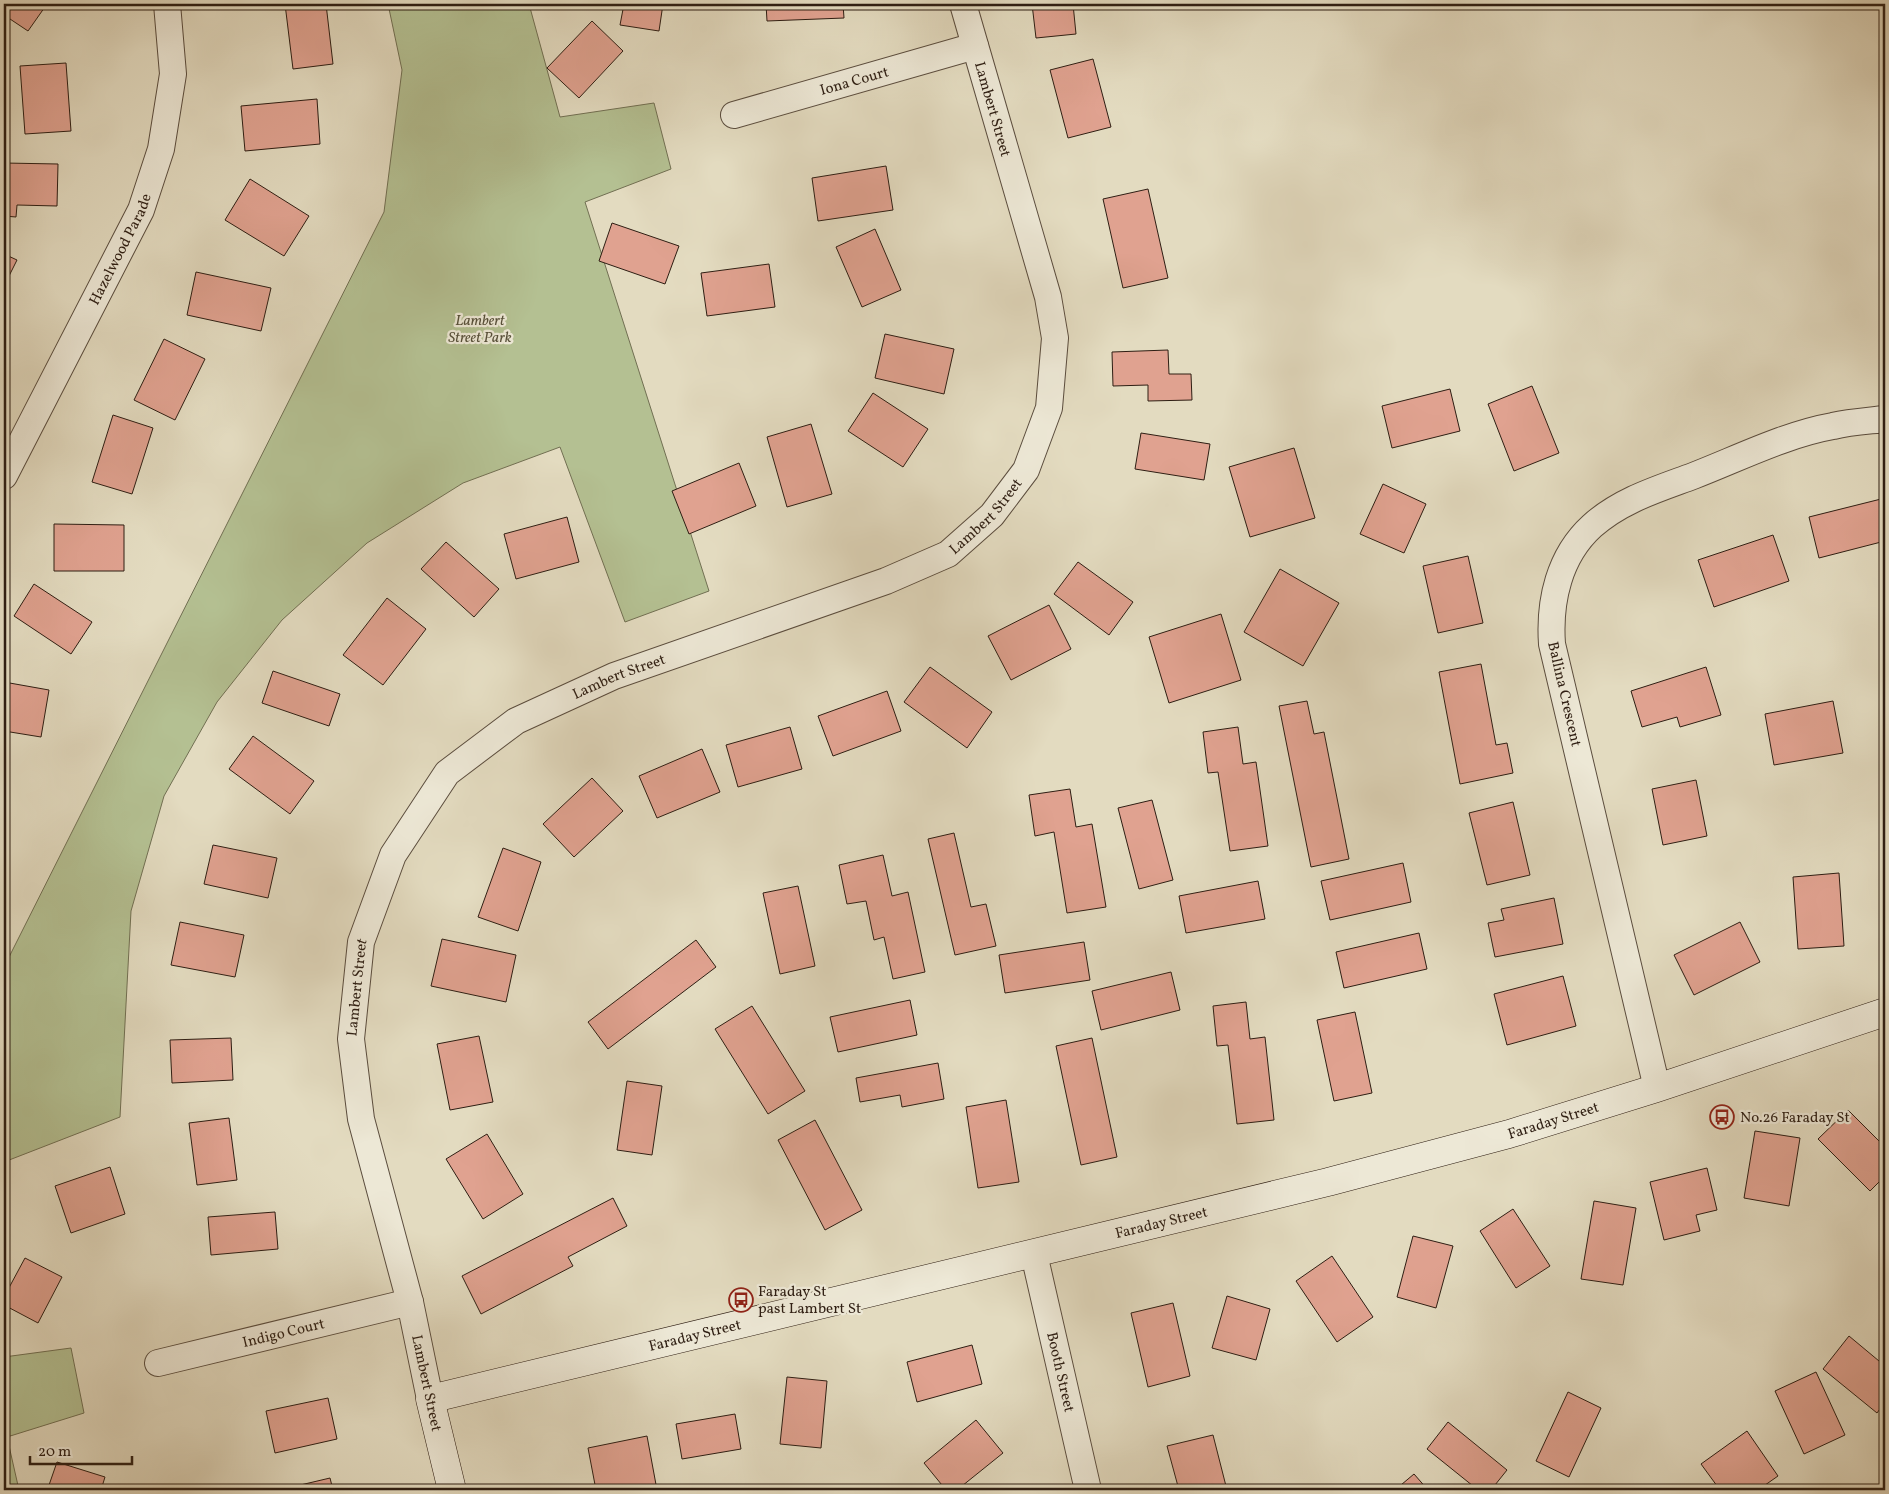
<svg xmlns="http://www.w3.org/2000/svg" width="1889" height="1494" font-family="Vollkorn,serif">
  <rect width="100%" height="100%" fill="#e3dbc0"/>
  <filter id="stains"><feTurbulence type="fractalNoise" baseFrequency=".004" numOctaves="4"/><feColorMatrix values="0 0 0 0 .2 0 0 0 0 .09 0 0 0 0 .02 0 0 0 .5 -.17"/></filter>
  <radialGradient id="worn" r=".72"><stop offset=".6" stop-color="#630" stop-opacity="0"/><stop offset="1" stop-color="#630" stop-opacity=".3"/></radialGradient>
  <!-- green -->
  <g fill="#b4c092" stroke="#716f52">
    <polygon points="388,4 529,4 560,117 654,103 671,169 585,202 709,591 625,622 560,447 463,483 367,543 282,620 217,702 164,796 131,911 120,1117 4,1162 4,967 384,212 402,70"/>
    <polygon points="71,1348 84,1413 7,1437 19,1490 4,1490 4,1357"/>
  </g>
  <!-- building -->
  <g fill="#e0a290" stroke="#2e1e13">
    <polygon points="4,4 47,4 28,31 4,15"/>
    <polygon points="285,4 326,4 333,64 293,69"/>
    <polygon points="624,4 663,4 659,31 620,25"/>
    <polygon points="766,4 843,4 844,18 767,21"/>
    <polygon points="1032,4 1073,4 1076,34 1036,38"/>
    <polygon points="592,21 623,51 579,98 547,68"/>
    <polygon points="1093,59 1111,127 1068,138 1050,70"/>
    <polygon points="66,63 71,131 25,134 20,66"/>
    <polygon points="317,99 320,144 245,151 241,106"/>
    <polygon points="4,163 58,164 57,206 17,205 16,217 4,216"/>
    <polygon points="886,166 893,210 818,221 812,178"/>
    <polygon points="250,179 309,216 284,256 225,220"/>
    <polygon points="1148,189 1168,278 1123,288 1103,199"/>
    <polygon points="612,223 679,246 665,284 599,261"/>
    <polygon points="875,229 901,290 862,307 836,247"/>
    <polygon points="4,254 17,260 4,286"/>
    <polygon points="769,264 775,307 707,316 701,273"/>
    <polygon points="196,272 271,288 261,331 187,315"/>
    <polygon points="885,334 954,349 944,394 875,378"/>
    <polygon points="164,339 205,359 175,420 134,400"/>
    <polygon points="1168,350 1169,374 1191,374 1192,400 1148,401 1148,385 1113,386 1112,352"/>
    <polygon points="1532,386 1559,453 1514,471 1488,404"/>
    <polygon points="1450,389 1460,431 1392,448 1382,406"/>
    <polygon points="873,393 928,429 903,467 848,431"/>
    <polygon points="113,415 153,428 132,494 92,482"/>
    <polygon points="811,424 832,494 787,507 767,437"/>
    <polygon points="1141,433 1210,444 1204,480 1135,469"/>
    <polygon points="1294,448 1315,518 1250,537 1229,467"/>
    <polygon points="739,463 756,506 689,534 672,491"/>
    <polygon points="1383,484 1426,504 1404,553 1360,534"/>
    <polygon points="1885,498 1885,541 1819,558 1809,517"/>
    <polygon points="567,517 579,562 516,579 504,534"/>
    <polygon points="54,524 124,525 124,571 54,571"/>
    <polygon points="1773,535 1789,581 1714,607 1698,560"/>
    <polygon points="446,542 499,589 474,617 421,569"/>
    <polygon points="1468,556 1483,623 1438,633 1423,566"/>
    <polygon points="1078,562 1133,602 1109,635 1054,594"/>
    <polygon points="1280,569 1339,603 1303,666 1244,632"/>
    <polygon points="34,584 92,622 71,654 14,616"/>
    <polygon points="387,598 426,629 383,685 343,655"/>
    <polygon points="1049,605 1071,649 1011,680 988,636"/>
    <polygon points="1221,614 1241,680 1169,703 1149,637"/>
    <polygon points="1481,664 1496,745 1507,743 1513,773 1460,784 1439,672"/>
    <polygon points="930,667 992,712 967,748 904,702"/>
    <polygon points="1706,667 1721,715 1680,727 1677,717 1642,727 1631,691"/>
    <polygon points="273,671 340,694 329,726 262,703"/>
    <polygon points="4,682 49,690 41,737 4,731"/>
    <polygon points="887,691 901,731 833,756 818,716"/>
    <polygon points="1307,701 1314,734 1324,732 1349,859 1311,867 1279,706"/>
    <polygon points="1833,701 1843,753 1774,765 1765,714"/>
    <polygon points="790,727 802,769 738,787 726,745"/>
    <polygon points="1238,727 1243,764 1256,762 1268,846 1230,851 1218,772 1208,773 1203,732"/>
    <polygon points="253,736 314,781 290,814 229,769"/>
    <polygon points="702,749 720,792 657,818 639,776"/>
    <polygon points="592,778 623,811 574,857 543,824"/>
    <polygon points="1696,780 1707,836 1663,845 1652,789"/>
    <polygon points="1070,789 1076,827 1092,824 1106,907 1067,913 1054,832 1035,836 1029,795"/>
    <polygon points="1152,800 1173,880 1139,889 1118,808"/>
    <polygon points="1513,802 1530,875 1487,885 1469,813"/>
    <polygon points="954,833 971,907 986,904 996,946 955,955 928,839"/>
    <polygon points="213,845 277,858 268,898 204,884"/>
    <polygon points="503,848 541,862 518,931 478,917"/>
    <polygon points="883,855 892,896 908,892 925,972 893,979 884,937 874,940 866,901 847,904 839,865"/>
    <polygon points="1403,863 1411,902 1330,920 1321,881"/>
    <polygon points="1839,873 1844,946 1798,949 1793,877"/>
    <polygon points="1258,881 1265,919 1186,933 1179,896"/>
    <polygon points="798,886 815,966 780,974 763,893"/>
    <polygon points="1554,898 1563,944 1495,957 1488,923 1504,920 1501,909"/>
    <polygon points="180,922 244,935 235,977 171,965"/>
    <polygon points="1740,922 1760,962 1694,995 1674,955"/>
    <polygon points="1419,933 1427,969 1344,988 1336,952"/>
    <polygon points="442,939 516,955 506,1002 431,986"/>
    <polygon points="696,940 716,967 608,1049 588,1022"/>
    <polygon points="1084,942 1090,980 1005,993 999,955"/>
    <polygon points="1171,972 1180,1010 1101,1030 1092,991"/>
    <polygon points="1563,976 1576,1026 1507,1045 1494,994"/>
    <polygon points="910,1000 917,1035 838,1052 830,1017"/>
    <polygon points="1246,1002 1250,1039 1265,1037 1274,1120 1237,1124 1228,1045 1217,1046 1213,1006"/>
    <polygon points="752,1006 805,1091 768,1114 715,1029"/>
    <polygon points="1355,1012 1372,1093 1334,1101 1317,1020"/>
    <polygon points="479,1036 493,1102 450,1110 437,1044"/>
    <polygon points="231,1038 233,1080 172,1083 170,1040"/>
    <polygon points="1092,1038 1117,1157 1081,1165 1056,1046"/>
    <polygon points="938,1063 944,1099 902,1107 900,1095 860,1102 856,1078"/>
    <polygon points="627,1081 662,1086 652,1155 617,1150"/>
    <polygon points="1006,1100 1019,1182 978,1188 966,1107"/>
    <polygon points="1848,1110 1885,1147 1885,1176 1870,1191 1818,1139"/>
    <polygon points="229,1118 237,1180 197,1185 189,1123"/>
    <polygon points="815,1120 862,1210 825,1230 778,1140"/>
    <polygon points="1755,1131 1800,1138 1789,1206 1744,1198"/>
    <polygon points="487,1134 523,1194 483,1219 446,1159"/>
    <polygon points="110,1167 125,1214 71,1233 55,1186"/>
    <polygon points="1707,1168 1717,1210 1696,1215 1700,1231 1664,1240 1650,1182"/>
    <polygon points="613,1198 627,1226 568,1257 573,1266 481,1314 462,1276"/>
    <polygon points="1594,1201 1636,1208 1623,1285 1581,1279"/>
    <polygon points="1513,1209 1550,1266 1516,1288 1480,1231"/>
    <polygon points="275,1212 278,1249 211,1255 208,1217"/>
    <polygon points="1413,1236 1453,1246 1436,1308 1397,1297"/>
    <polygon points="1332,1256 1373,1317 1337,1342 1296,1281"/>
    <polygon points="25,1258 62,1277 38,1323 4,1305 4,1297"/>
    <polygon points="1227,1296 1270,1309 1256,1360 1212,1348"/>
    <polygon points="1173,1303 1190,1376 1148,1387 1131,1313"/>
    <polygon points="1849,1336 1885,1366 1885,1402 1877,1413 1823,1369"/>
    <polygon points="972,1345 982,1384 917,1402 907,1362"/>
    <polygon points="1816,1372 1845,1435 1804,1454 1775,1391"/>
    <polygon points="787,1377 827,1381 821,1448 780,1444"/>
    <polygon points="1568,1392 1601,1408 1569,1477 1536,1461"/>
    <polygon points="328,1398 337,1439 275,1453 266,1411"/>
    <polygon points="735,1414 741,1449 682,1459 676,1424"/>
    <polygon points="976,1420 1003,1453 957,1490 946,1490 924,1463"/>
    <polygon points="1448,1422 1507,1470 1491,1490 1478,1490 1427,1449"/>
    <polygon points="1747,1431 1778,1476 1758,1490 1720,1490 1701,1464"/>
    <polygon points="1213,1435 1227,1490 1179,1490 1167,1446"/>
    <polygon points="647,1436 657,1490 596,1490 588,1448"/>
    <polygon points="57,1462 105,1477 101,1490 56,1490 48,1488"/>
    <polygon points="1414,1474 1428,1490 1395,1490"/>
    <polygon points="330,1478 333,1490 293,1490 292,1487"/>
  </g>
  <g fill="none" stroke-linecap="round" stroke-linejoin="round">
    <!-- street casing -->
    <g stroke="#5b4d3e" stroke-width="28">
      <g id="street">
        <path id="s1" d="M734 115 975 46"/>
        <path id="s2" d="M4 476 141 210 161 149 173 74 167 4"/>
        <path d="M1657 1088 1552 644C1549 601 1559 556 1592 526 1621 500 1658 489 1693 476 1737 459 1787 434 1833 426 1850 422 1868 421 1885 419"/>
        <path id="s3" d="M1034 1254 1088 1490"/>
        <path id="s4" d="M158 1363 410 1302"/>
        <path id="s5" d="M430 1399 410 1302 361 1119 351 1039 361 942 393 855 447 773 516 721 614 676 886 581 948 554 992 515 1026 470 1049 408 1055 338 1048 297 963 4"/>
      </g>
    </g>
    <!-- secondary casing -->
    <g stroke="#2e1e13" stroke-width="29">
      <g id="secondary">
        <path id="s6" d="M452 1490 430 1399 1328 1182 1509 1134 1657 1088 1885 1012"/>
      </g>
    </g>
    <!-- street -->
    <use href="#street" stroke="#ede8d6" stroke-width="26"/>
    <!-- secondary -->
    <use href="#secondary" stroke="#ede8d6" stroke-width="28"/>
  </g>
  <!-- icons -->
  <defs>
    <g id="bus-ring" transform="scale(1.25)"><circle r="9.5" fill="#ede8d6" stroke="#8f2418" stroke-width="1.5"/><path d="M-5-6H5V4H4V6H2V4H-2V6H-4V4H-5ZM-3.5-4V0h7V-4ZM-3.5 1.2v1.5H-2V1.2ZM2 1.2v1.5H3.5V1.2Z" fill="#8f2418"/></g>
  </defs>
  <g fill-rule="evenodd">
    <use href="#bus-ring" x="1722" y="1117"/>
    <use href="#bus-ring" x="741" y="1300"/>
  </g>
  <g text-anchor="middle" stroke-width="4.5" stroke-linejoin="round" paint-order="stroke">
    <!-- street labels -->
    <g font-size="15" fill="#2e1e13" stroke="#ede8d6">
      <text dy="5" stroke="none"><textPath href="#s1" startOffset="125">Iona Court</textPath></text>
      <text transform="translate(993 109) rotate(74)" y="5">Lambert Street</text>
      <text dy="5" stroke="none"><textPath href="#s2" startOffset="255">Hazelwood Parade</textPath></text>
      <text dy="5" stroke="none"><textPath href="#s5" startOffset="1261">Lambert Street</textPath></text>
      <text dy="5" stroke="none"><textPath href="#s5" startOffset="856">Lambert Street</textPath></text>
      <text transform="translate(1565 694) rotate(77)" y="5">Ballina Crescent</text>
      <text dy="5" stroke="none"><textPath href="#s5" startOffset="421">Lambert Street</textPath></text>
      <text dy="5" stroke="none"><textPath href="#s6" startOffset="1251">Faraday Street</textPath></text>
      <text dy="5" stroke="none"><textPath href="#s6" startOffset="846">Faraday Street</textPath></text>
      <text dy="5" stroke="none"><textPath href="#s4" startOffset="129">Indigo Court</textPath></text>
      <text dy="5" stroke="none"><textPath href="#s6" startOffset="366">Faraday Street</textPath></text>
      <text dy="5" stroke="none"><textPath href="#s3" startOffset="121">Booth Street</textPath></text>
      <text transform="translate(427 1383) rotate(78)" y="5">Lambert Street</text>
    </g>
    <!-- park labels -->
    <g font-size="15" font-style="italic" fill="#564f39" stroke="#ede8d6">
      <text x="480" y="325">Lambert<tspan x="480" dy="17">Street Park</tspan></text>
    </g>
    <!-- poi labels -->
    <g font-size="15" fill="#2e1e13" stroke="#ede8d6" text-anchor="start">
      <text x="1740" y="1122">No.26 Faraday St</text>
      <text x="758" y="1296">Faraday St<tspan x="758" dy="17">past Lambert St</tspan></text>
    </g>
  </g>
  <!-- margin -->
  <rect width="1889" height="1494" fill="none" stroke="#e3dbc0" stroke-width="20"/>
  <rect x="5" y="5" width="1879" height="1484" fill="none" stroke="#2e1e13" stroke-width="2.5"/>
  <rect x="10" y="10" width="1869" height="1474" fill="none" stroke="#2e1e13"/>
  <!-- scale -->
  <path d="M30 1456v8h102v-8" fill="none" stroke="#2e1e13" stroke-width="2.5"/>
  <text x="38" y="1456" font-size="15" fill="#2e1e13" stroke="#ede8d6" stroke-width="4" paint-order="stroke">20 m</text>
  <rect width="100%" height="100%" filter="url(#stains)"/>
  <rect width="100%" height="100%" fill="url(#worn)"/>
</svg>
